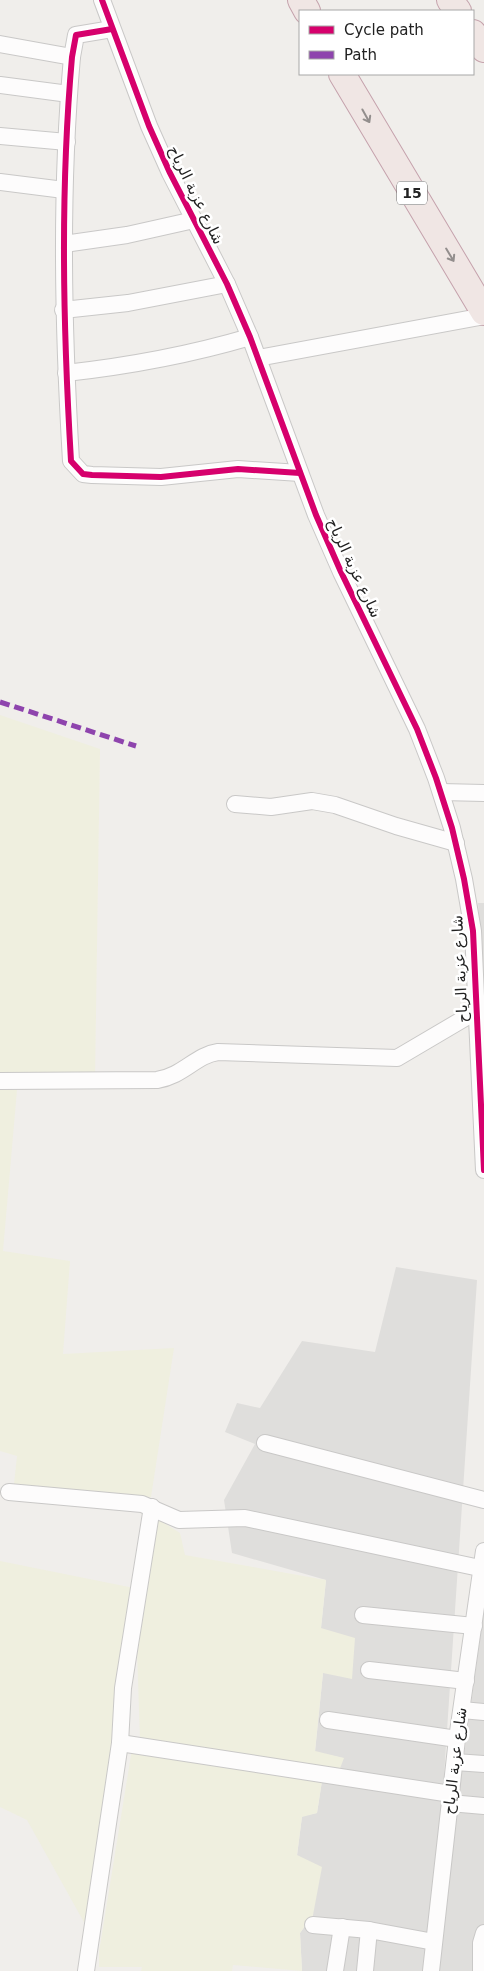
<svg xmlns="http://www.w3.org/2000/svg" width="484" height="1971" font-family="'DejaVu Sans',Vazirmatn,sans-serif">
  <rect width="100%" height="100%" fill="#f0eeeb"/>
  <!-- residential -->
  <g fill="#dfdedc">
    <polygon points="478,903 484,903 484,985"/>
    <polygon points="396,1267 477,1280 431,1971 302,1971 300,1933 313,1915 297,1856 302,1816 317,1813 322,1781 343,1758 315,1752 323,1673 321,1628 326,1580 232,1553 224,1500 255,1444 225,1432 237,1403 260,1408 302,1341 375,1352"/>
    <polygon points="484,1610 484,1971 439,1971 459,1792"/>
  </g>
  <!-- farmland -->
  <g fill="#efefdf">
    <polygon points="0,715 100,749 95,1079 0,1079"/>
    <polygon points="0,1090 17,1090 3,1251 70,1261 63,1354 174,1348 151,1497 14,1484 17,1456 0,1451"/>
    <polygon points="156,1518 180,1533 185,1555 326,1580 321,1628 355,1638 352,1679 323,1673 315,1751 344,1758 339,1771 140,1739 137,1651"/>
    <polygon points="0,1561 134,1588 85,1924 27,1820 0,1807"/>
    <polygon points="132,1749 322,1781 317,1813 302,1817 297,1855 322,1867 313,1915 300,1933 302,1971 233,1965 232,1971 141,1971 142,1967 99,1967 99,1952"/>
  </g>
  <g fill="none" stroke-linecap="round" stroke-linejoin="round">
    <!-- minor casing -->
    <g stroke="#c9c8c7" stroke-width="18">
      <g id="minor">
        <polyline points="102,0 149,126 170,173 227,284 250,337 316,515 341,572 417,729 436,778 452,828 464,879 473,931 484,1170"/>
        <path d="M112 29 76 35 72 57C60 192 63 326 71 461L83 474 92 475 161 477 238 469 300 473"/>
        <polyline points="0,44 72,57"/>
        <polyline points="0,85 69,94"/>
        <polyline points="0,136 67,142"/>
        <polyline points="0,182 64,190"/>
        <polyline points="64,244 127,235 194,220"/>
        <polyline points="63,310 128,303 227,284"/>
        <polyline points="258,358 484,316"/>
        <path d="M66 373C129 366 189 355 250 337"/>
        <polyline points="441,792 484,793"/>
        <polyline points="235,804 271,807 312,801 335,805 396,826 456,843"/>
        <path d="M0 1081 157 1080C183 1076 196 1055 218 1052L397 1058 475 1012"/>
        <polyline points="265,1443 484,1500"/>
        <polyline points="9,1492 142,1504 179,1520 245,1518 484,1569"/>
        <polyline points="363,1615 474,1626"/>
        <polyline points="369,1670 466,1681"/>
        <polyline points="462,1710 484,1712"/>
        <polyline points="328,1720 457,1739"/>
        <polyline points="120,1743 451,1794"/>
        <polyline points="455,1762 484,1764"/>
        <polyline points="450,1803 484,1806"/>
        <polyline points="313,1925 369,1930 434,1942"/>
        <polyline points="86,1971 120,1743 123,1688 152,1507"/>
        <polyline points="335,1971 342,1927"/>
        <polyline points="365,1971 369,1930"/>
        <polyline points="431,1971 457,1739 484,1551"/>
        <polyline points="481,1971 481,1943 484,1933"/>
      </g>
    </g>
    <!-- trunk casing -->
    <g stroke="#c5a2ac" stroke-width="28">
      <g id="trunk">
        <polyline points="301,0 307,11"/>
        <polyline points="450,0 458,11"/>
        <polyline points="473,33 484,49"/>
        <polyline points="342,74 484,312"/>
      </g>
    </g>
    <!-- minor -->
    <use href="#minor" stroke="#fdfcfc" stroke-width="16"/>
    <!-- trunk -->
    <use href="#trunk" stroke="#f0e6e4" stroke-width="26"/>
    <!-- quiet -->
    <polyline stroke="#8e44ad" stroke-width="5" stroke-dasharray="10 5" stroke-linecap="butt" points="0,702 136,746"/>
    <!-- cycleway casing -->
    <g stroke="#fff" stroke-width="9">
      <g id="cycleway">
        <polyline points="102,0 149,126 170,173 227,284 250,337 316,515 341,572 417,729 436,778 452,828 464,879 473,931 484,1170"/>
        <path d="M112 29 76 35 72 57C60 192 63 326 71 461L83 474 92 475 161 477 238 469 300 473"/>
      </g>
    </g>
    <!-- cycleway -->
    <use href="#cycleway" stroke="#d6006c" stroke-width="6"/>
  </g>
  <!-- one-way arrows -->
  <defs><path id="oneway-shaft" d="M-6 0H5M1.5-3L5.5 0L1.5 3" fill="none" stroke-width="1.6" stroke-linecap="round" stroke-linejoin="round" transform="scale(1.25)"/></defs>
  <g stroke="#938e8d">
    <use href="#oneway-shaft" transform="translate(366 116) rotate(61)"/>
    <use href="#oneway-shaft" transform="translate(450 255) rotate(59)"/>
  </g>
  <g text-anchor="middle" stroke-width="5" stroke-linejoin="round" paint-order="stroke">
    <!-- shield labels -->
    <rect fill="#fff" stroke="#646464" stroke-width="1" x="397" y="181.5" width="30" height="23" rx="4"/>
    <g font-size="14" font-weight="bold" fill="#222">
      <text x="412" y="198">15</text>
    </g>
    <!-- street labels -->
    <g font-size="15" fill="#222" stroke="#fff">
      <text transform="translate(196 195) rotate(64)" y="5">شارع عزبة الرياح</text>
      <text transform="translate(354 568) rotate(65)" y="5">شارع عزبة الرياح</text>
      <text transform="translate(460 969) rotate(-93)" y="5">شارع عزبة الرياح</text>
      <text transform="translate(455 1761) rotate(-83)" y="5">شارع عزبة الرياح</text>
    </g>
  </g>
  <!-- legend -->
  <rect x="299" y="10" width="175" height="65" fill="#ffffff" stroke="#a7a7a7"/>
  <rect x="309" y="26" width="25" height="8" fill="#d6006c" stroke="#a7a7a7"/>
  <text x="344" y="35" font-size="15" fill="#222222">Cycle path</text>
  <rect x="309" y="51" width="25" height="8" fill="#8e44ad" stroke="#a7a7a7"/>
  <text x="344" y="60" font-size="15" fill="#222222">Path</text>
</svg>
